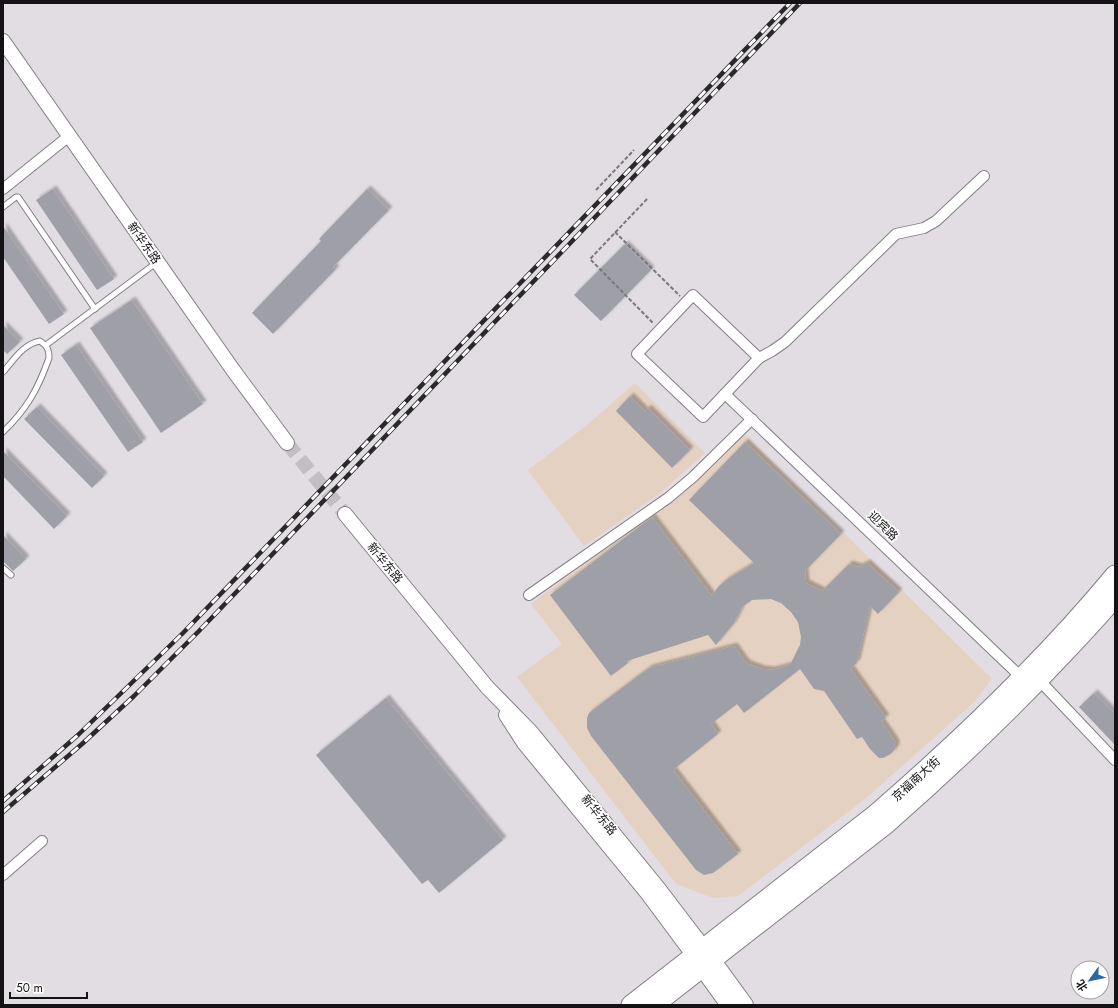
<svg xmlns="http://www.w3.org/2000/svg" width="1118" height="1008" font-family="Jost,'Noto Sans SC',sans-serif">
  <defs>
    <filter id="shadow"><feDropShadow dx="3.5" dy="-3.5" stdDeviation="1" flood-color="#0004"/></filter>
  </defs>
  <rect width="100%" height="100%" fill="#e2dce3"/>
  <!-- commercial -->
  <g fill="#e4d1c1">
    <polygon points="635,383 705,453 659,494 584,546 528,470 586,426"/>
    <polygon points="744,434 991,678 987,686 971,705 865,799 738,896 713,898 676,884 517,677 562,644 531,604 647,517 709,468"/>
  </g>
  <!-- building -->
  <g fill="#9e9fa7" filter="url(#shadow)">
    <polygon points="53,189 114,279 97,290 36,200"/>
    <polygon points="367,189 389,210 333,267 336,269 273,334 252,313 321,241 319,239"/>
    <polygon points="3,226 64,314 49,324 3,257"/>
    <polygon points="625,244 651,270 601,321 574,295"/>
    <polygon points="132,300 203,404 161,433 90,328"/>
    <polygon points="3,325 20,342 7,354 3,350"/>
    <polygon points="76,345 143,442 128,452 61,355"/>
    <polygon points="630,396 645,411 648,408 690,450 672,468 616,411"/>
    <polygon points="37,407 104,476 92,488 24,419"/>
    <polygon points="745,442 841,534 805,571 806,583 822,591 849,564 859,567 867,563 899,592 878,614 870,606 857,662 851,669 886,718 881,721 896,743 896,747 892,753 887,756 883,758 879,758 870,749 862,737 857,739 824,691 814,689 800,669 744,713 737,704 711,724 718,734 673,770 738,854 713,873 704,875 696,870 591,736 587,728 587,718 589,713 638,676 649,668 734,646 744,660 748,664 762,669 772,670 790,665 800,645 801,637 798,622 791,612 781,603 771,599 752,600 742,607 734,623 716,645 708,635 627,661 628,663 611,676 550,595 652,517 712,596 718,587 726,580 754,563 689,500"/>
    <polygon points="3,451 67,516 54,529 3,476"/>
    <polygon points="3,535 26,559 13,571 3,561"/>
    <polygon points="1094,693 1115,714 1115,745 1079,707"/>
    <polygon points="386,698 503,840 439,893 428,880 422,884 316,755"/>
  </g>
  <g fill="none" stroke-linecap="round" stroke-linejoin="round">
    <!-- secondary-tunnel -->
    <polyline stroke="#c3bec4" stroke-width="14" stroke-dasharray="14 7" stroke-linecap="butt" points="287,443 345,514"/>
    <!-- lane casing -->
    <g stroke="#847e85" stroke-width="7">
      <g id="lane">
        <polyline points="3,207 16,197 18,197 95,309"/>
        <polyline points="46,345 156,263"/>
        <path d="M3 372C14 360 23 344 40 341 47 346 49 349 49 358 38 389 27 409 3 432"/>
        <polyline points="3,568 11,575"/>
      </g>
    </g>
    <!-- street casing -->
    <g stroke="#847e85" stroke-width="12">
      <g id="street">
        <polyline points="3,189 69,136"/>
        <polygon points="693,295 759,358 703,417 637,354"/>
        <polyline points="759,358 772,351 785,342 896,234 924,228 936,221 984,176"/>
        <polyline points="725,394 1022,678"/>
        <polyline points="529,595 668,498 693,477 752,419"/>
        <polyline points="1039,680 1115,760"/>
        <polyline points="3,875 42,841"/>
      </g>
    </g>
    <!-- secondary casing -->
    <g stroke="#847e85" stroke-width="16">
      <g id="secondary">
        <polyline points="3,41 233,370 287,443"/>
        <polyline points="345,514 487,687 531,732 659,889 704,948"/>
        <polyline points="506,715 524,743 648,894 694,956"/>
      </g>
    </g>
    <!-- primary casing -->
    <g stroke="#847e85" stroke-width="18">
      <g id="primary">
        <polyline points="705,950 745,1005"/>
        <polyline points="695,958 729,1005"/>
      </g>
    </g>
    <!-- highway casing -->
    <g stroke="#847e85" stroke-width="21">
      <g id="highway">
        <path d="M631 1005 876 814C961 740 1043 662 1115 575"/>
        <path d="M654 1005 885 825C949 769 1010 711 1068 649 1084 632 1100 615 1115 597"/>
      </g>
    </g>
    <!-- path -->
    <g stroke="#7b777b" stroke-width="2" stroke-dasharray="4 2" stroke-linecap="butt">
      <polyline points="596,190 634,150"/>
      <polyline points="647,199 590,259 653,323"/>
      <polyline points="615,232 680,296"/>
    </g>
    <!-- lane -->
    <use href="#lane" stroke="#fff" stroke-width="5"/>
    <!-- street -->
    <use href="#street" stroke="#fff" stroke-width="10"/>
    <!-- secondary -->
    <use href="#secondary" stroke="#fff" stroke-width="14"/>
    <!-- primary -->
    <use href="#primary" stroke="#fff" stroke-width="16"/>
    <!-- highway -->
    <use href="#highway" stroke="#fff" stroke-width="19"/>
    <!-- rail casing -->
    <g stroke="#2b282b" stroke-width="4.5">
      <g id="rail">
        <polyline points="3,801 78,735 183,633 790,3"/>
        <polyline points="3,812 82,744 134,696 199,631 800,3"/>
      </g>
    </g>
    <!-- rail -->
    <use href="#rail" stroke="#fff" stroke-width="3" stroke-dasharray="9" stroke-linecap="butt"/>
  </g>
  <g text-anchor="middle" stroke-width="3.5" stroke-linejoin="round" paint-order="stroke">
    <!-- street labels -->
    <g font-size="12" fill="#141214" stroke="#fff">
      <text transform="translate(144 243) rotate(55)" y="4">新华东路</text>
      <text transform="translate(883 526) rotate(44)" y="4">迎宾路</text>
      <text transform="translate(385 563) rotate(51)" y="4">新华东路</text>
      <text transform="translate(916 779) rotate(-42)" y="4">京福南大街</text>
      <text transform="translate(599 815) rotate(51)" y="4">新华东路</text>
    </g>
  </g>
  <!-- border -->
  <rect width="1118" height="1008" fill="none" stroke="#141214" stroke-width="8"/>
  <!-- north arrow -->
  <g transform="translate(1090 980) rotate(237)"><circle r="19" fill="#ffffff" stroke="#a1a0a1"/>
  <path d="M0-3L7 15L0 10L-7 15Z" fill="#2b6aa0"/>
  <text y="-6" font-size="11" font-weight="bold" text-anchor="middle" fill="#141214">北</text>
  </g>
  <!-- scale -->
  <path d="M10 992v6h77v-6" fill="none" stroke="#141214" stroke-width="2"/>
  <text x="16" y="992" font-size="12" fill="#141214" stroke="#ffffff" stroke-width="3" paint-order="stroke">50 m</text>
</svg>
